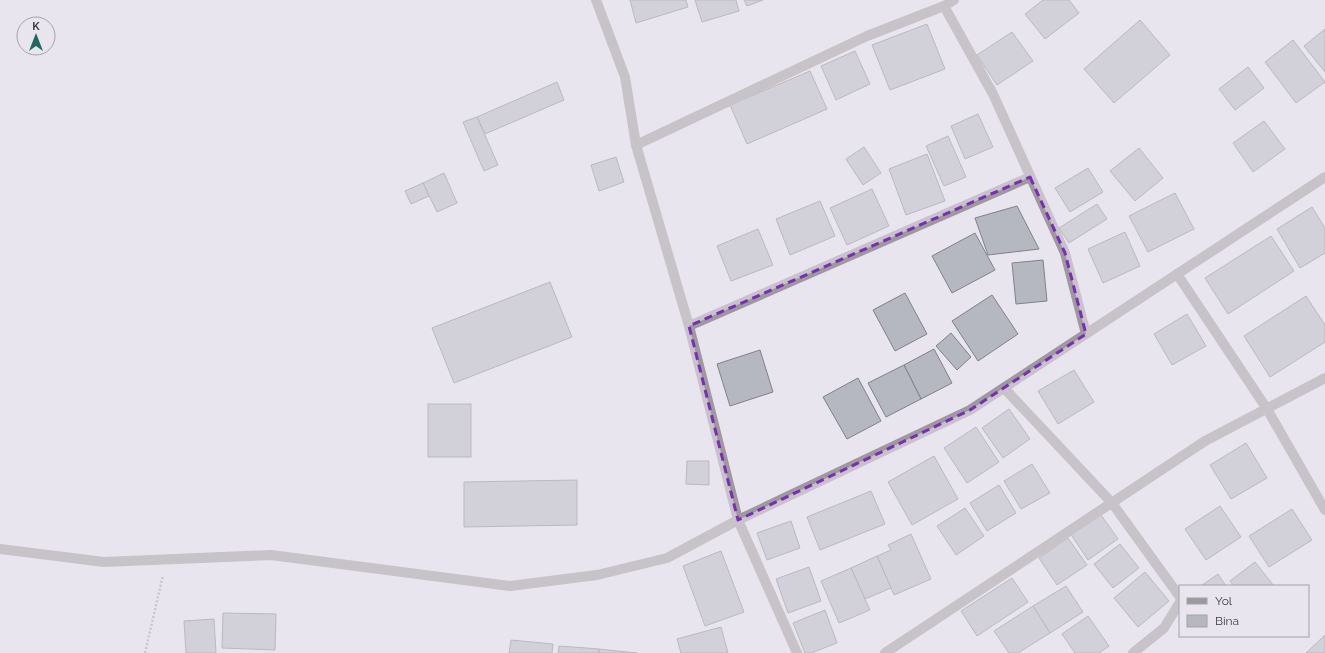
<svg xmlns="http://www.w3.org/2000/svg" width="1325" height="653" font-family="Raleway,sans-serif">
  <rect width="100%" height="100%" fill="#e9e5ef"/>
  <!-- building -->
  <g fill="#b6b8c1" stroke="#80818a">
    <polygon points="630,0 686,0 688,7 636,23"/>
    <polygon points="695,0 736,0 739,11 702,22"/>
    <polygon points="744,0 763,0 747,6"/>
    <polygon points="1043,0 1069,0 1079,13 1045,39 1025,14"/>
    <polygon points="1140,20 1170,55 1114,103 1084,69"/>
    <polygon points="927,24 945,69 890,90 872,45"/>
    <polygon points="1325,29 1325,72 1304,46"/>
    <polygon points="1012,32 1033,61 997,85 977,55"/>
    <polygon points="1293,40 1325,82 1296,103 1265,62"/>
    <polygon points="855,51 870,84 836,100 821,66"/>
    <polygon points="1248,67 1264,88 1235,110 1219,89"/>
    <polygon points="810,71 827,109 747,144 730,105"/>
    <polygon points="557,82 564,100 485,134 477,117"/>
    <polygon points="978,114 993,147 965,159 951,126"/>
    <polygon points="477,117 498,165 484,171 463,122"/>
    <polygon points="1264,121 1285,149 1253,172 1233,143"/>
    <polygon points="948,136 966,177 944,186 926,146"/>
    <polygon points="864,147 881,173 863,185 846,159"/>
    <polygon points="1139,148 1163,178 1135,201 1110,171"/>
    <polygon points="927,154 945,201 906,215 889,169"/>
    <polygon points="616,157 624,182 599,191 591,165"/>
    <polygon points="1088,168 1103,192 1070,212 1055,188"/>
    <polygon points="444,173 457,203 437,212 423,183"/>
    <polygon points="423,183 429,196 411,204 405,191"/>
    <polygon points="872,189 889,226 847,245 830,208"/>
    <polygon points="1175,193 1194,229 1148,252 1129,216"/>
    <polygon points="820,201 835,236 790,255 776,219"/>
    <polygon points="1097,204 1107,219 1069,243 1059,228"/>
    <polygon points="1017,206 1039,249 988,255 975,218"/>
    <polygon points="1312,207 1325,228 1325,253 1300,268 1277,229"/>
    <polygon points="758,229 773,265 731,281 717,246"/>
    <polygon points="1125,232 1140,266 1103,283 1088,249"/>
    <polygon points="975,233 995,270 952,293 932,256"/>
    <polygon points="1271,236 1294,271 1228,314 1205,278"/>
    <polygon points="1043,260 1047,301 1016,304 1012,263"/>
    <polygon points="550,282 572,337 454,383 432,328"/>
    <polygon points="905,293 927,334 895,351 873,310"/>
    <polygon points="992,295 1018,334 978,361 952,321"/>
    <polygon points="1306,296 1325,325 1325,342 1270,377 1244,336"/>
    <polygon points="1187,314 1206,346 1172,365 1154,334"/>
    <polygon points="951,333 971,357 957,370 936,346"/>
    <polygon points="934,349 952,383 921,399 904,365"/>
    <polygon points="760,350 773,392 730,406 717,364"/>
    <polygon points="904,365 921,399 886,417 868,383"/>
    <polygon points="1074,370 1094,402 1058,424 1038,391"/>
    <polygon points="858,378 881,421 847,439 823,397"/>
    <rect x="428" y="404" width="43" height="53"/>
    <polygon points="1009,409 1030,439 1003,458 982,428"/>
    <polygon points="976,427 999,462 967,483 944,448"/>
    <polygon points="1246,443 1267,478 1231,499 1210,465"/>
    <polygon points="934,456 958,499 912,525 888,482"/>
    <polygon points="687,461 709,461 709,485 686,484"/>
    <polygon points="1032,464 1050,493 1021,509 1004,481"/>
    <polygon points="577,480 577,525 464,527 464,482"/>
    <polygon points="999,485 1016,513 987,531 970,503"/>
    <polygon points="871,491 885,524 820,550 807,517"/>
    <polygon points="1220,506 1241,537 1206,560 1185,529"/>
    <polygon points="965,508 984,536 956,555 937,526"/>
    <polygon points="1292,509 1312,540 1269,567 1249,536"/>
    <polygon points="1099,512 1118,539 1088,560 1070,533"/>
    <polygon points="791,521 800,548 767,560 757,533"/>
    <polygon points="911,534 931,579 894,595 877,556 891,550 888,545"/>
    <polygon points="1068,538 1087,565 1057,585 1039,558"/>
    <polygon points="1120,544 1139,568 1113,588 1094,564"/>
    <polygon points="721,551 744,612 705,626 683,566"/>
    <polygon points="877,556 891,588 865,599 851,568"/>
    <polygon points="1255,562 1274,586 1234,586 1230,581"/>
    <polygon points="809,567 821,601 788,613 776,579"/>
    <polygon points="851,568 870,610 839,623 821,581"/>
    <polygon points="1145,572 1169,601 1138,627 1114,598"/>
    <polygon points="1218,574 1226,586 1201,586"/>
    <polygon points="1012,578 1028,602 977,636 961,611"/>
    <polygon points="1066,586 1083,612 1050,633 1033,606"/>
    <polygon points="1033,606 1050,633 1018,653 1009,653 994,631"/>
    <polygon points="825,610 837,643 811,653 805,653 793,623"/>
    <polygon points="223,613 276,614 275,650 222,648"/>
    <polygon points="1088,616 1109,646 1099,653 1075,653 1062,634"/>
    <polygon points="214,619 216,653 186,653 184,621"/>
    <polygon points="721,627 728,653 681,653 677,639"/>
    <polygon points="1325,635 1325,653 1306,653"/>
    <polygon points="511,640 553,644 552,653 509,653"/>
    <polygon points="559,646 599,649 599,653 558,653"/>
    <polygon points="599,649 637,653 599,653"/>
  </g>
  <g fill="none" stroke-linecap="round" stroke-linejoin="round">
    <!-- path -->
    <polyline stroke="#a19ea5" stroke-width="2.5" stroke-dasharray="2 2" stroke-linecap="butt" points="145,653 163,575"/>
    <!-- minor -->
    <g stroke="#9d999c" stroke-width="10">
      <polyline points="596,0 625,77 636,145 689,326 738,520 797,653"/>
      <polyline points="944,6 993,94 1065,253 1086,334"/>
      <polyline points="636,145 867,36 944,6 954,0"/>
      <polyline points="1177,274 1267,409 1325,510"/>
      <polyline points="689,326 1030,177"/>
      <polyline points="1004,388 1112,503 1180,597"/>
      <polyline points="0,549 104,562 271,555 510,586 597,575 667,558 738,520 970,410 1325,177"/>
      <polyline points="885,653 1205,441 1325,378"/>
      <polyline points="1133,653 1164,628 1180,602"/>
    </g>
  </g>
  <!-- marked area -->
  <path d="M0 0H1325V653H0ZM1030 177 1065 253 1086 334 970 410 738 520 689 326Z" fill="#e9e5ef" fill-opacity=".55" fill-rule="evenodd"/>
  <path fill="none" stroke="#7b2cbf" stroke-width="3" stroke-dasharray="8 5" stroke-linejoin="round" d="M1030 177 1065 253 1086 334 970 410 738 520 689 326Z"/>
  <!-- legend -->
  <rect x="1179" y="585" width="130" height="52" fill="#e9e5ef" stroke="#a5a1a9"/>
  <rect x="1187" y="598" width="20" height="6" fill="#9d999c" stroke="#a5a1a9"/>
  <text x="1215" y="605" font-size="12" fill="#3e3c40">Yol</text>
  <rect x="1187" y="615" width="20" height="12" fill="#b6b8c1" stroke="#a5a1a9"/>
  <text x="1215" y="625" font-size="12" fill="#3e3c40">Bina</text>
  <!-- north arrow -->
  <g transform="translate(36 36)"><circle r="19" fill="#e9e5ef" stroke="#a5a1a9"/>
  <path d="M0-3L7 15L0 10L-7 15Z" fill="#1f6860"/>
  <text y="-6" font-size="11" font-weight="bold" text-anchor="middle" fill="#3e3c40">K</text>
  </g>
</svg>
